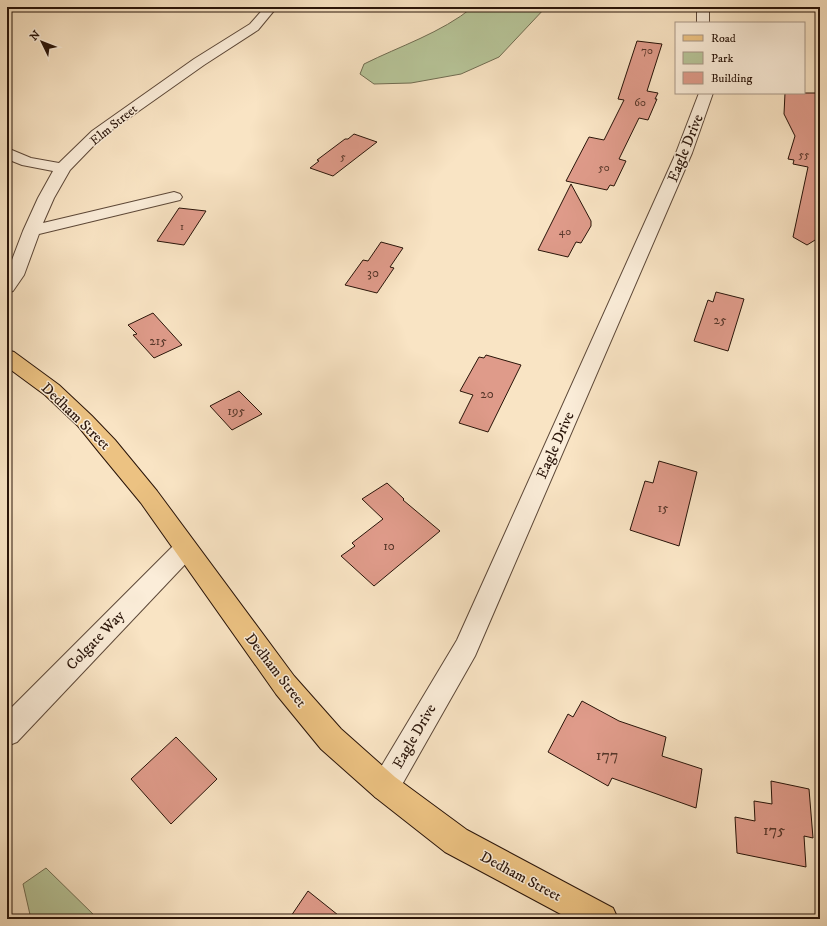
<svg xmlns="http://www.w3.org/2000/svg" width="827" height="926" font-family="'IM FELL DW Pica',serif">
  <rect width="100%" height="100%" fill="#f9e4c4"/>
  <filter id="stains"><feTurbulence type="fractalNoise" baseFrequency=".005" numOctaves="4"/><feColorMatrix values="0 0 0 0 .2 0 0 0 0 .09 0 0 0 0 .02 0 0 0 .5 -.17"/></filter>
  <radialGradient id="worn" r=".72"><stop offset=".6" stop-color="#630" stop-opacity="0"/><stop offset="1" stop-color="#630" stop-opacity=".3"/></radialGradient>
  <!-- green -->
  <g fill="#b7c599" stroke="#706c51">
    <path d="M473 7H546L499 57 461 74 411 83 374 84 360 74 364 64C400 46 441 33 473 7Z"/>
    <polygon points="46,868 98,919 31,919 23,884"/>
  </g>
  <!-- building -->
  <g fill="#df9b8a" stroke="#291409">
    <polygon points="637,41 662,44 647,91 658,93 655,99 657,99 648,120 639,118 619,159 626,161 614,186 610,185 607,190 566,181 589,137 604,140 624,100 618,99"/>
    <polygon points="785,93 820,93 820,237 807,245 793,237 808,167 793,164 794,160 788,159 795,136 784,114"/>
    <polygon points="354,134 377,142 333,176 310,168 319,161 317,160 345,139 348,139"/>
    <polygon points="571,184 591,221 591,226 581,243 576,242 568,257 538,250"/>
    <polygon points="179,208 206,211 184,245 157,241"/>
    <polygon points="381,242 403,248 390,267 394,268 377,293 345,285 363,260 368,261"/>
    <polygon points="716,292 744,299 728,351 694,341 708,300 713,302"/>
    <polygon points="153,313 182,345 154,358 133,335 137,334 128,325"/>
    <polygon points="486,355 521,365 488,432 459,423 473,395 460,391 479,357 484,358"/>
    <polygon points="239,391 262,414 232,430 210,406"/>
    <polygon points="659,461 697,472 679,546 630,530 645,481 653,483"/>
    <polygon points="387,483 404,499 403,500 440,531 374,586 341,556 355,546 352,543 383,519 362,499"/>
    <polygon points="582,701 619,721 666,737 662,756 702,769 696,808 612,778 608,786 548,752 568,714 573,717"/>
    <polygon points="176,737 217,779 171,824 131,779"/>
    <polygon points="771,781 809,789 813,838 804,836 806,867 737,853 735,817 755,821 754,801 772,804"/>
    <polygon points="308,891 343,919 289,919"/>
  </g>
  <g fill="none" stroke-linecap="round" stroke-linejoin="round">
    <!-- minor casing -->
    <g stroke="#5d4838" stroke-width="2">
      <g id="minor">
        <polygon points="265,7 277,7 258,30 204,65 102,137 70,170 54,198 43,223 174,192 180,194 182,197 180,200 39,234 24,275 13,291 7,293 7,273 23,231 38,198 53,171 22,165 7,159 7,148 31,158 59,163 92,131 194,59 250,24"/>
        <rect x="697" y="7" width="12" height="16"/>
        <polygon points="699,93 713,93 692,153 475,656 395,797 385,802 375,797 370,787 375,777 457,640 676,153"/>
        <polygon points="185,539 193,542 197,549 193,556 17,742 7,746 7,712 177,542"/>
      </g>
    </g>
    <!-- major casing -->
    <g stroke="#291409" stroke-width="2">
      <polygon id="major" points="7,350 14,352 59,385 92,416 115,440 157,491 294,676 341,729 395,777 467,830 613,908 618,919 570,919 445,852 375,797 321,749 276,694 141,503 99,452 78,426 45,395 7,367"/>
    </g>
    <!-- minor -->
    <use href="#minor" fill="#fbedd9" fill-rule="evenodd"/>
    <!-- major -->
    <use href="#major" fill="#ecc282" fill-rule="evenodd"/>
  </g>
  <g text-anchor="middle" stroke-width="3" stroke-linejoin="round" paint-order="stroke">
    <!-- far-number labels -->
    <g font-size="11" fill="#563629">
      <text x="647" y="54">70</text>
      <text x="640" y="106">60</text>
      <text x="804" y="158">55</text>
      <text x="343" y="160">5</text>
      <text x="604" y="171">50</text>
      <text x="182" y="230">1</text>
      <text x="565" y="235">40</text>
    </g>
    <!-- far-street labels -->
    <g font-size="13" fill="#291409" stroke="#fbedd9">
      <text transform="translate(113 124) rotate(-39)" y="5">Elm Street</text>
    </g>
    <!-- number labels -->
    <g font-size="13" fill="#563629">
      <text x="373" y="277">30</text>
      <text x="720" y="324">25</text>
      <text x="158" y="345">215</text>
      <text x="487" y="398">20</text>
      <text x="236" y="415">195</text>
      <text x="663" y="512">15</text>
      <text x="389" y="550">10</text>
    </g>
    <!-- street labels -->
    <g font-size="15" fill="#291409" stroke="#fbedd9">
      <text transform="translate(685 148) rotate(-68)" y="5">Eagle Drive</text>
      <text transform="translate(76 416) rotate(44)" y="5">Dedham Street</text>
      <text transform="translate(555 445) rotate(-66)" y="5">Eagle Drive</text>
      <text transform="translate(95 640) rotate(-46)" y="5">Colgate Way</text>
      <text transform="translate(276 670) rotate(52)" y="5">Dedham Street</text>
      <text transform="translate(414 736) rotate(-60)" y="5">Eagle Drive</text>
      <text transform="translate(521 876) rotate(28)" y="5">Dedham Street</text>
    </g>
    <!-- near-number labels -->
    <g font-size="16" fill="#563629">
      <text x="607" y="760">177</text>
      <text x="774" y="835">175</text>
    </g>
  </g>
  <!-- margin -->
  <rect width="827" height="926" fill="none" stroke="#f9e4c4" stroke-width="24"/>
  <rect x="8" y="8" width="811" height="910" fill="none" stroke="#291409" stroke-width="2"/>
  <rect x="12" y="12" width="803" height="902" fill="none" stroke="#291409"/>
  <!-- legend -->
  <rect x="675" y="22" width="130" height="72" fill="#fbedd9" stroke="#a79686"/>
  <rect x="683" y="35" width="20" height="6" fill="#ecc282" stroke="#a79686"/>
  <text x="711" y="42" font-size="12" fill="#291409">Road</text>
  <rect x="683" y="52" width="20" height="12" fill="#b7c599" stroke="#a79686"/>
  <text x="711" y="62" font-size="12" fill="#291409">Park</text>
  <rect x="683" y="72" width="20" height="12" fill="#df9b8a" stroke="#a79686"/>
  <text x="711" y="82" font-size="12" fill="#291409">Building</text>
  <!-- north arrow -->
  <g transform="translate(42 42) rotate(313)" stroke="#fbedd9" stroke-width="3" paint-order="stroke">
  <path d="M0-3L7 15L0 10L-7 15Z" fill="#291409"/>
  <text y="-6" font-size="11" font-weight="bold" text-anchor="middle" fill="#291409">N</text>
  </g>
  <rect width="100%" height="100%" filter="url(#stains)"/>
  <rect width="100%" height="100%" fill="url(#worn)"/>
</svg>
